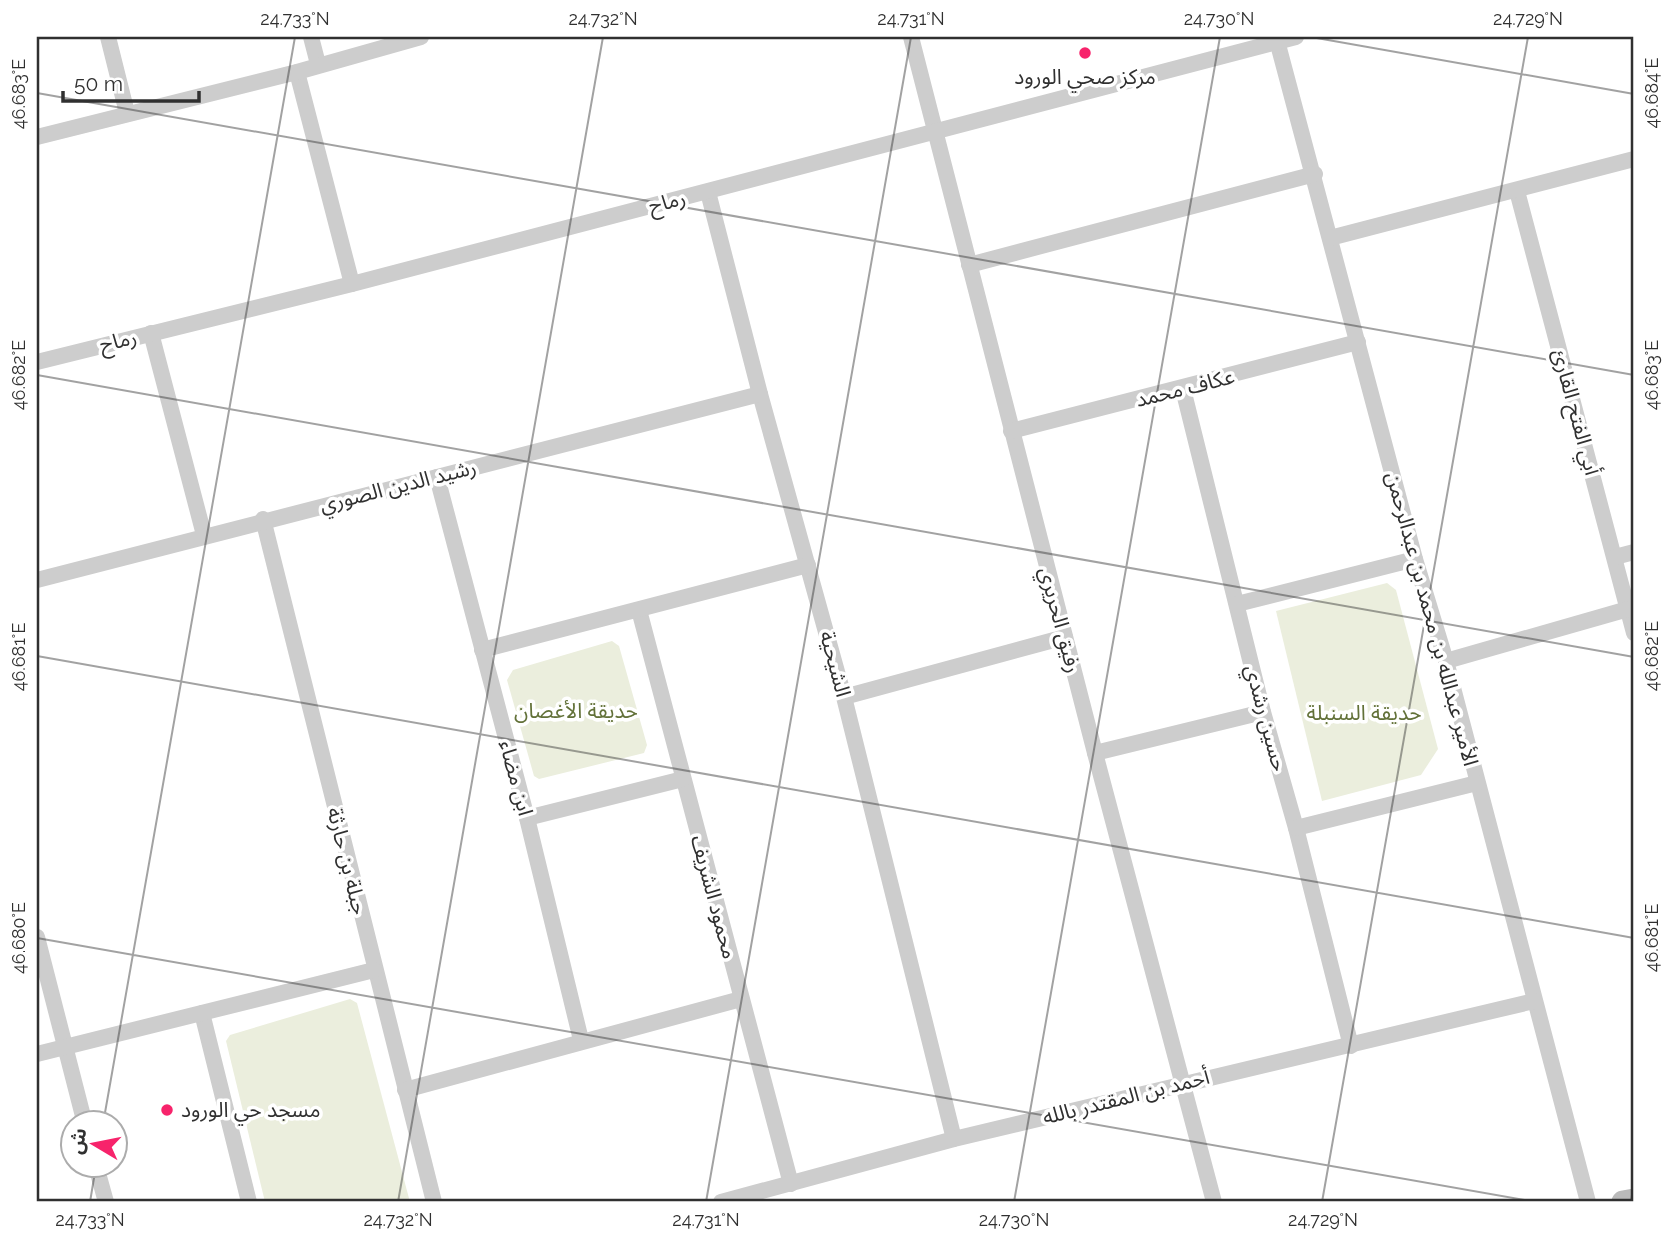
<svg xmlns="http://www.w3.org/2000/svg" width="1671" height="1239" font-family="Raleway,'Noto Sans Arabic',sans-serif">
  <rect width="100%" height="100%" fill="#fff"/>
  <!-- green -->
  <g fill="#ebeedd">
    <polygon points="1387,583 1396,590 1438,749 1421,775 1322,801 1276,611"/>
    <polygon points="612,641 619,646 647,745 644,753 539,779 534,776 507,680 513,670"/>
    <polygon points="350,999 357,1003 410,1202 265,1202 226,1041 230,1035"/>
  </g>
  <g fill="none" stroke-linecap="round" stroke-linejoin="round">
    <!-- street -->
    <g stroke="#cdcdcd" stroke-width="16">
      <polyline points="108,37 127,113"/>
      <polyline points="311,37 318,64"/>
      <polyline points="911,37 1095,753 1214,1202"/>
      <polyline points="1276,37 1415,559 1446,661 1588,1202"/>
      <polyline points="297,72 352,284"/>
      <polyline points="37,137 297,72 421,37"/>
      <polyline points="1517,191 1634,633"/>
      <polyline points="708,192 760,394 844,697 954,1139"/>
      <polyline points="1330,238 1634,159"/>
      <polyline points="969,265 1315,174"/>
      <polyline points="151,333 204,535"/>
      <polyline points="37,362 352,284 1296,37"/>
      <polyline points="1183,389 1263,712 1296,828 1351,1046"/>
      <polyline points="1011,431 1358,342"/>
      <polyline points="437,477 527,818 581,1040"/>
      <polyline points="263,519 434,1202"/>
      <polyline points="1615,557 1634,552"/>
      <polyline points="37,580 760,394"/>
      <polyline points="1237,604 1415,559"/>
      <polyline points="639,610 791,1184"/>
      <polyline points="482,650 808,565"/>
      <polyline points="1446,661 1628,609"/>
      <polyline points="844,697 1065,637"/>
      <polyline points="1095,753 1263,712"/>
      <polyline points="527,818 683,779"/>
      <polyline points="1296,828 1477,783"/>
      <polyline points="37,937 85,1124"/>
      <polyline points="202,1013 249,1202"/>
      <polyline points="37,1054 374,970"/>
      <polyline points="405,1090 741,999"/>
      <polyline points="96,1166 106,1202"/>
      <polyline points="721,1202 954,1139 1534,1001"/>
    </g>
    <!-- secondary -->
    <polyline stroke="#bababa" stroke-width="23" points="1623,1202 1634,1200"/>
  </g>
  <!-- ticks -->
  <path fill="none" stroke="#303030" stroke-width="2" stroke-opacity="0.45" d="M1311 37 1634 94M37 93 1634 375M37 375 1634 657M37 656 1634 938M37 938 1536 1202M103 1124 295 37M90 1202 96 1166M398 1202 603 37M706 1202 911 37M1014 1202 1220 37M1322 1202 1528 37M1631 1202 1634 1181"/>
  <!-- markers -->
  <g fill="#f7236b" stroke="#fff" stroke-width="2.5">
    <circle cx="1085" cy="53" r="7"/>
    <circle cx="167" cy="1110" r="7"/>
  </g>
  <g text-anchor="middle" stroke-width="7" stroke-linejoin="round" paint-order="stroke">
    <!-- poi labels -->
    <g font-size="21" fill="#303030" stroke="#fff">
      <text x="1085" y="84">مركز صحي الورود</text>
      <text x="181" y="1117" text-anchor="start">مسجد حي الورود</text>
    </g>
    <!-- street labels -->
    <g font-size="21" fill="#303030" stroke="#fff">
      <text transform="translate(667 202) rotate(-15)" y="7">رماح</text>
      <text transform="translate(118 341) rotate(-14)" y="7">رماح</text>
      <text transform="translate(1185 388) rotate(-14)" y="7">عكاف محمد</text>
      <text transform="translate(1576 412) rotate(75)" y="7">أبي الفتح القارئ</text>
      <text transform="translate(398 486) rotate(-14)" y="7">رشيد الدين الصوري</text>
      <text transform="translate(1432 619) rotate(75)" y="7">الأمير عبدالله بن محمد بن عبدالرحمن</text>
      <text transform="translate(1060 620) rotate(75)" y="7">رفيق الحريري</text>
      <text transform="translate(835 664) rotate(75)" y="7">الشيحية</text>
      <text transform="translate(1266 718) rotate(75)" y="7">حسين رشدي</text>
      <text transform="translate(516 778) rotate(75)" y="7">ابن مضاء</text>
      <text transform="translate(347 861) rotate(76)" y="7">جبلة بن حارثة</text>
      <text transform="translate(714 897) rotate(75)" y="7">محمود الشريف</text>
      <text transform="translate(1126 1097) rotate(-14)" y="7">أحمد بن المقتدر بالله</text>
    </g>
    <!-- park labels -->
    <g font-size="21" fill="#627138" stroke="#fff">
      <text x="576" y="718">حديقة الأغصان</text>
      <text x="1364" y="720">حديقة السنبلة</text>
    </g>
  </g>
  <!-- border -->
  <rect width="1671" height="1239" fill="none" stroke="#ffffff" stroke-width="77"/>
  <!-- north arrow -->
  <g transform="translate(94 1144) rotate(280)"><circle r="33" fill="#ffffff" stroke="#acacac" stroke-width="2"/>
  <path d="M0-5L12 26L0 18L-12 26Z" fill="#f7236b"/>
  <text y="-10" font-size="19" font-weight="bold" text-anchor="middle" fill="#303030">ش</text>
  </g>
  <!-- scale -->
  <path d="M63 91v10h136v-10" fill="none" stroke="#303030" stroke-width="3.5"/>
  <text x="74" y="91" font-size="21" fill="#303030" stroke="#ffffff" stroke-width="5" paint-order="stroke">50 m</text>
  <rect x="38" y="38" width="1594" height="1162" fill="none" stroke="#303030" stroke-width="2.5"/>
  <g font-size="18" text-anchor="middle" fill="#303030">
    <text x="295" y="25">24.733°N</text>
    <text x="603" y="25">24.732°N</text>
    <text x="911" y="25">24.731°N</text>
    <text x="1219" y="25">24.730°N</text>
    <text x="1528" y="25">24.729°N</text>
    <text transform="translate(1652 93) rotate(-90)" y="6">46.684°E</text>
    <text transform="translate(19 94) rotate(-90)" y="6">46.683°E</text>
    <text transform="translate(1652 375) rotate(-90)" y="6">46.683°E</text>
    <text transform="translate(19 375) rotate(-90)" y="6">46.682°E</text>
    <text transform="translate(1652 656) rotate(-90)" y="6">46.682°E</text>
    <text transform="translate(19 657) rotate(-90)" y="6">46.681°E</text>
    <text transform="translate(1652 938) rotate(-90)" y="6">46.681°E</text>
    <text transform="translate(19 938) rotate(-90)" y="6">46.680°E</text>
    <text x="90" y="1226">24.733°N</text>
    <text x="398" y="1226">24.732°N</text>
    <text x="706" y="1226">24.731°N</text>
    <text x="1014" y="1226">24.730°N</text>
    <text x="1323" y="1226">24.729°N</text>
  </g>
</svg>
